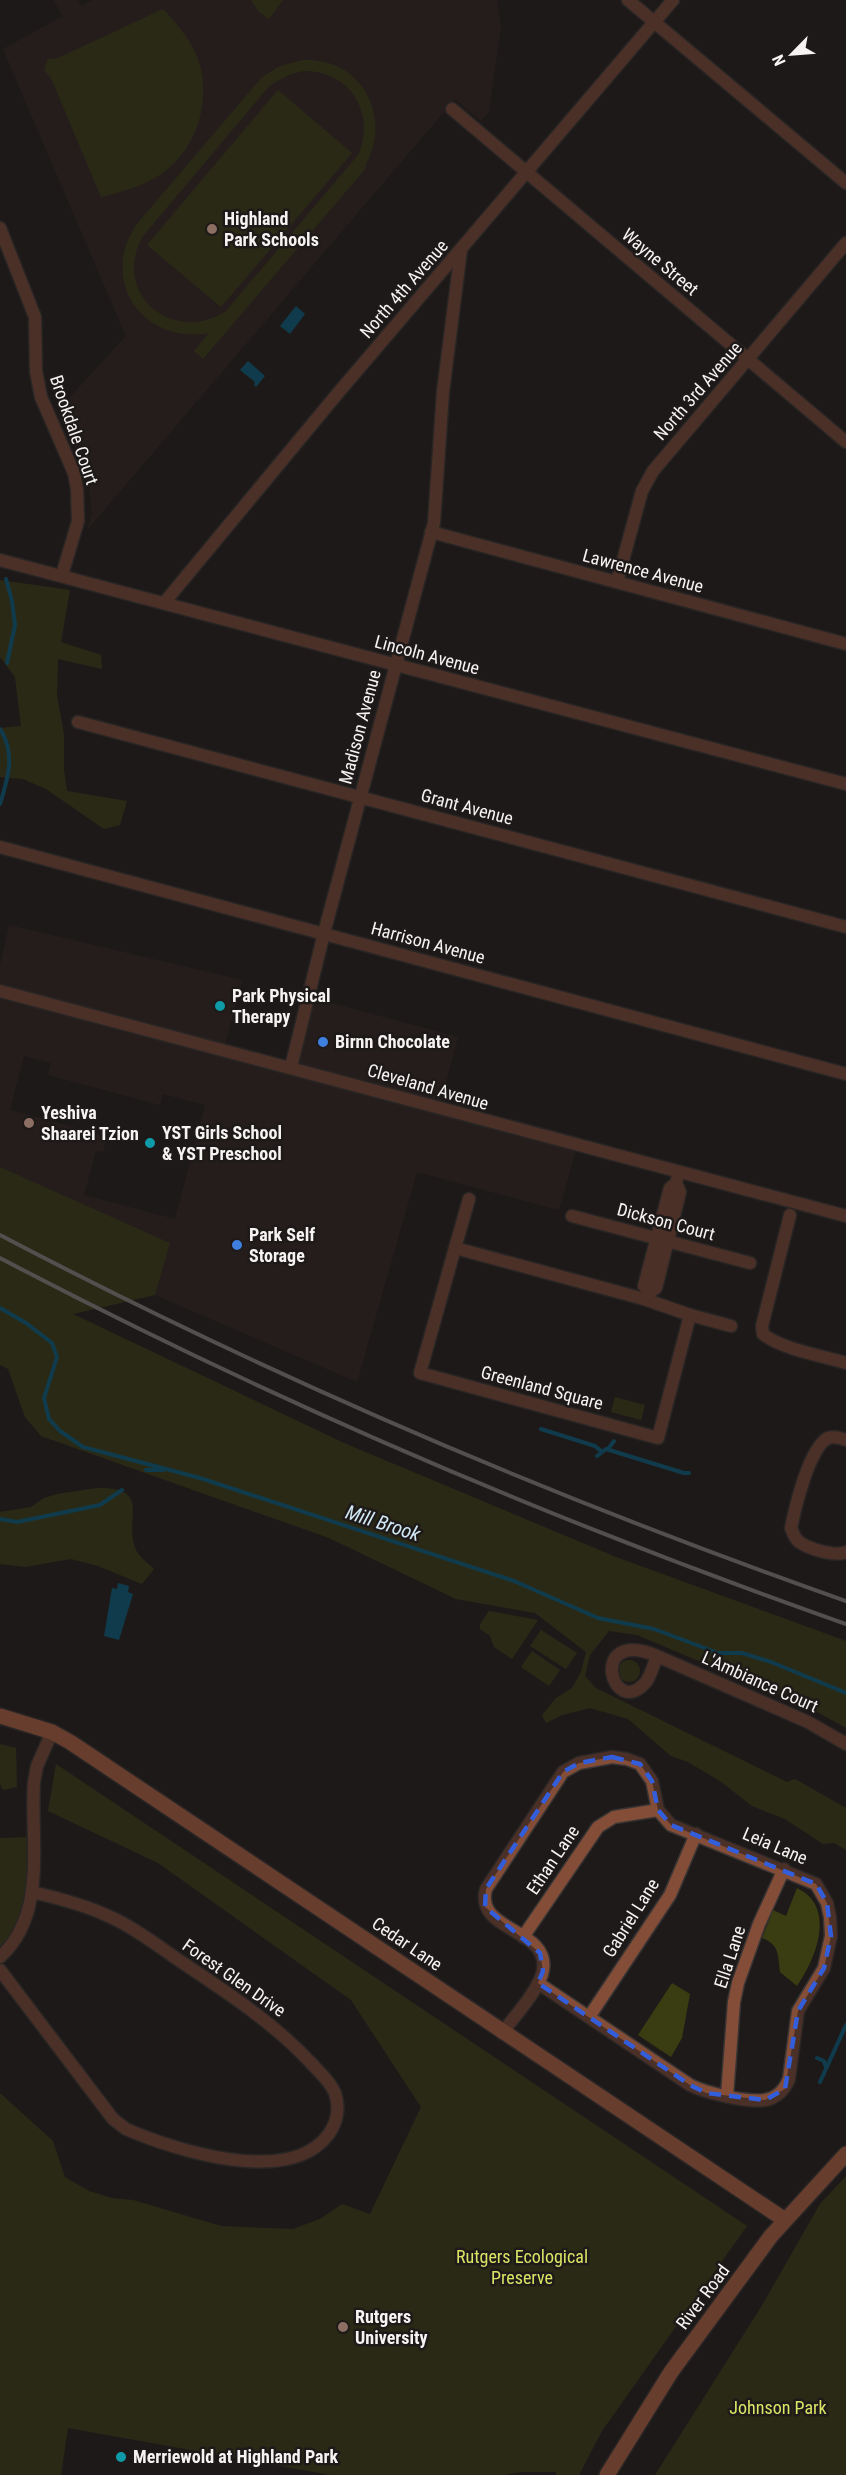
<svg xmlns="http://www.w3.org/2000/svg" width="846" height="2475" font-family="'Roboto Condensed',sans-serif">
  <rect width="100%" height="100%" fill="#1e1a19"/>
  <!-- built -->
  <g fill="#2d2320" fill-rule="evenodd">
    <polygon points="53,0 78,0 82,6 93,0 497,0 501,25 489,112 481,121 455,99 87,530 92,514 89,483 59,409 126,336 3,49 63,16"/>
    <path d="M9 925 242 980 225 1044 290 1061 309 997 458 1037 440 1104 577 1146 559 1210 417 1172 357 1382 155 1295 170 1243 0 1167V965ZM24 1056 51 1063 48 1075 160 1105 163 1094 205 1105 175 1219 84 1195 96 1151 103 1152 107 1136 10 1110Z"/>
  </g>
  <!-- green -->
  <g fill="#3a3d11" fill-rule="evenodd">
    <polygon points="251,0 283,0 269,19 259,12"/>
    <path d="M163 9C178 25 192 41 199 62 212 103 195 153 158 176 141 187 121 192 101 197L51 78 44 70 48 59 58 58Z"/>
    <path d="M303 60C362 57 393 117 365 166L366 168 203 359 194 351 209 333C143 345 98 280 137 224L262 77 280 66ZM304 71C350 70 377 115 358 155L226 311C173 346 110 293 143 236L270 85 291 74Z"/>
    <polygon points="278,90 352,153 221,307 147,245"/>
    <polygon points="0,580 70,590 61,642 101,655 102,669 58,659 57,696 64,734 64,770 67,791 127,801 120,825 104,829 46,789 23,779 0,777 0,728 21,726 15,677 0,657"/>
    <polygon points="0,1167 170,1243 155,1295 73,1314 344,1443 616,1557 846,1641 846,1728 808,1707 637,1635 609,1631 590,1655 585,1676 596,1688 787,1782 795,1779 846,1808 846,1850 834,1843 823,1844 785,1819 752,1806 720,1781 688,1762 671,1756 628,1719 590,1708 562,1715 546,1723 542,1715 556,1698 572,1688 581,1672 586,1652 535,1613 456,1599 329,1538 41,1436 25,1417 8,1369 0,1365"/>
    <polygon points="615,1397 645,1405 641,1420 611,1412"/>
    <path d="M97 1488C155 1487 121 1521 137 1552 141 1558 149 1564 154 1569L142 1584 98 1566 71 1559 25 1567 0 1564V1512L31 1507 44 1498 57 1494Z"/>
    <polygon points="489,1611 538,1620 512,1659 494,1647 490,1636 480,1629 480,1624"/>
    <polygon points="541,1630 577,1653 566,1669 530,1646"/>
    <polygon points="532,1651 560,1670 549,1686 521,1667"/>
    <circle cx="629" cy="1671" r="11"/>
    <polygon points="0,1744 16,1748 17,1787 3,1790 0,1784"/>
    <polygon points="56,1764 747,2226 602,2431 579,2475 556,2475 556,2472 521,2472 504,2475 330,2475 68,2428 61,2475 0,2475 0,2093 53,2141 65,2177 89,2191 112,2198 133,2200 221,2226 293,2229 320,2219 342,2204 370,2214 421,2107 351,2000 158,1863 48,1811"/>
    <polygon points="32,1837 28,1913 0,1956 0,1838"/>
    <path d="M797 1888C837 1907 816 1959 797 1986L780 1972C778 1956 780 1945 762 1938L773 1910 786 1916Z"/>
    <polygon points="672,1983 690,1994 682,2038 671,2057 638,2035"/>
    <polygon points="846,2176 846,2475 655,2475 761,2307 820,2204"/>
  </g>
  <!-- water -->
  <g fill="#006589">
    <polygon points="296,306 305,314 290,334 280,326"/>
    <polygon points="248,361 265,376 256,387 254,385 255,382 240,370"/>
    <polygon points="118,1583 129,1586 128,1592 133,1594 119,1640 104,1636 112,1588 117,1589"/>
  </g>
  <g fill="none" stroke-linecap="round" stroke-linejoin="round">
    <!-- stream -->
    <g stroke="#006589" stroke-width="4">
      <polyline points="6,579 12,601 15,625 7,663"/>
      <path d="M0 729C16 754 8 778 0 804"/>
      <polyline points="0,1308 26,1323 52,1343 57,1357 44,1398 49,1419 60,1431 83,1447 200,1478 514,1581 598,1618 654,1629 718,1653 742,1653 771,1662 846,1693"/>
      <polyline points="541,1429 595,1446 601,1451"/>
      <polyline points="608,1449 614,1441"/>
      <polyline points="597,1456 606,1449 684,1473 689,1473"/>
      <polyline points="146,1470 163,1470"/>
      <polyline points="0,1519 17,1522 100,1505 122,1490"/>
      <polyline points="817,2058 824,2061 826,2067"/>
      <polyline points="820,2082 846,2025"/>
    </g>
    <!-- street casing -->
    <g stroke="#383433" stroke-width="15">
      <g id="street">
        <polyline points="628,0 846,183"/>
        <polyline points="452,109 846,442"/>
        <polyline points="0,228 35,317 36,371 41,397 74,473 77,489 78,521 62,575"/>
        <polyline points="431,532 846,644"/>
        <polyline points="0,560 846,784"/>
        <polyline points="617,582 642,491 653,471 846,243"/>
        <polyline points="164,603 338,393 673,0"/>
        <polyline points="78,722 846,927"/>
        <polyline points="0,847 846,1074"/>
        <polyline points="0,991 846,1216"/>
        <polyline points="291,1067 324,933 434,523 443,392 461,250"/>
        <polyline points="676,1183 680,1192 656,1288 650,1292 644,1286 670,1188 676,1183 679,1172"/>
        <polyline points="469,1199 455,1248 644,1299 690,1315 731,1326"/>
        <path d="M790 1215 762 1326 763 1334C781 1349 823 1356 846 1363"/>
        <polyline points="572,1216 750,1263"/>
        <polyline points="455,1248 420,1373 658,1438 690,1315"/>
        <path d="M846 1440C840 1438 834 1436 828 1438 809 1448 795 1508 791 1528 793 1533 794 1537 798 1541 808 1549 835 1557 846 1552"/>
        <path d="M657 1656C654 1664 651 1675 646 1682 612 1722 586 1626 657 1656L808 1722 846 1744"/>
        <polyline points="523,1937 598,1827 614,1817 658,1810"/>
        <path d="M0 1957C48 1914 30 1840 34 1782L37 1766 52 1732"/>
        <path d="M0 1970 113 2119 126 2129C174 2150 289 2187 328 2135 337 2123 340 2108 335 2093 330 2081 320 2073 312 2064 274 2023 229 1994 183 1963 158 1946 134 1927 106 1915 82 1904 58 1898 32 1892"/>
        <polyline points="589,2017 670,1895 696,1834"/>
        <path d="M502 2033C514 2017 540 1989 543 1970 550 1928 474 1932 486 1889L563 1772 579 1763 612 1757 627 1759 640 1764 652 1781 658 1810 671 1825 816 1884 827 1903 830 1917 831 1936 824 1968 798 2011 789 2079C785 2089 777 2098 765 2100 748 2103 706 2093 690 2085L538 1983"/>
        <polyline points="727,2096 734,2002 738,1983 759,1924 784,1869"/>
      </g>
    </g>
    <!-- secondary casing -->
    <g stroke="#383433" stroke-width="18">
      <g id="secondary">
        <polyline points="0,1716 52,1732 70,1742 785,2220"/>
        <polyline points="607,2475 671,2372 771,2236 846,2154"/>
      </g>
    </g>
    <!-- street -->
    <use href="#street" stroke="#844d38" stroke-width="12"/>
    <!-- secondary -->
    <use href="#secondary" stroke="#c16845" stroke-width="15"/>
    <!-- rail -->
    <g stroke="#94908f" stroke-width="4">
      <path d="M0 1235C272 1378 556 1499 846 1601"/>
      <path d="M0 1258C272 1401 556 1522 846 1624"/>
    </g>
  </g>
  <!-- marked area -->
  <path d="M0 0H846V2475H0ZM612 1757 640 1764 652 1781 658 1810 671 1825 816 1884 827 1903 831 1936 824 1968 798 2011 785 2089 765 2100 706 2093 690 2085 538 1983 543 1971 540 1953 485 1907 486 1889 563 1772 579 1763Z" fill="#1e1a19" fill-opacity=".55" fill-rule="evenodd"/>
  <path fill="none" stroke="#335edb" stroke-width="4.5" stroke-dasharray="12 8" stroke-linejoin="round" d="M612 1757 640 1764 652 1781 658 1810 671 1825 816 1884 827 1903 831 1936 824 1968 798 2011 785 2089 765 2100 706 2093 690 2085 538 1983 543 1971 540 1953 485 1907 486 1889 563 1772 579 1763Z"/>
  <!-- markers -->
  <g fill="#8d6e63" stroke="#1e1a19" stroke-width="2">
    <circle cx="212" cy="229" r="6"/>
    <circle cx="29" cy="1123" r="6"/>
    <circle cx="343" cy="2327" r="6"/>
  </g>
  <g fill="#0f9aa8" stroke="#1e1a19" stroke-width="2">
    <circle cx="220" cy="1006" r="6"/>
    <circle cx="150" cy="1143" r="6"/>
    <circle cx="121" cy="2457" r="6"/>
  </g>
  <g fill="#3f7fe0" stroke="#1e1a19" stroke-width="2">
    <circle cx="323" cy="1042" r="6"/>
    <circle cx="237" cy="1245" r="6"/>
  </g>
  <g text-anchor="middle" stroke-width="5" stroke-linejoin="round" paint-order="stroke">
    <!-- poi labels -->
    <g font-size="18" font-weight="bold" fill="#f6f3f2" stroke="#1e1a19" text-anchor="start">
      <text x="224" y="225">Highland<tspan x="224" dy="21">Park Schools</tspan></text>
      <text x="232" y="1002">Park Physical<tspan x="232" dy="21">Therapy</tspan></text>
      <text x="335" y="1048">Birnn Chocolate</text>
      <text x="41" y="1119">Yeshiva<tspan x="41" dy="21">Shaarei Tzion</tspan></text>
      <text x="162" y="1139">YST Girls School<tspan x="162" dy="21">&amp; YST Preschool</tspan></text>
      <text x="249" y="1241">Park Self<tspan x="249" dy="21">Storage</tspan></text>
      <text x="355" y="2323">Rutgers<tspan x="355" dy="21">University</tspan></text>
      <text x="133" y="2463">Merriewold at Highland Park</text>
    </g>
    <!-- street labels -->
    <g font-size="18" fill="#f6f3f2" stroke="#1e1a19">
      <text transform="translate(660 262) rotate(40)" y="6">Wayne Street</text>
      <text transform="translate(404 289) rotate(-49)" y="6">North 4th Avenue</text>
      <text transform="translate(698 391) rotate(-49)" y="6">North 3rd Avenue</text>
      <text transform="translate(74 430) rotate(71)" y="6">Brookdale Court</text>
      <text transform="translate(643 571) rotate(15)" y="6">Lawrence Avenue</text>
      <text transform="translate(427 655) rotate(15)" y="6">Lincoln Avenue</text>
      <text transform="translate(360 727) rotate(-75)" y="6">Madison Avenue</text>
      <text transform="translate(467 807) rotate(15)" y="6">Grant Avenue</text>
      <text transform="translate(428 943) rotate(15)" y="6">Harrison Avenue</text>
      <text transform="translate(428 1087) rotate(16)" y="6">Cleveland Avenue</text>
      <text transform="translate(666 1222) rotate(15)" y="6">Dickson Court</text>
      <text transform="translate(542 1388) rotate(15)" y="6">Greenland Square</text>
      <text transform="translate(760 1682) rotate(24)" y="6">L'Ambiance Court</text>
      <text transform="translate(775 1846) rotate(23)" y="6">Leia Lane</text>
      <text transform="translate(553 1860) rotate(-56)" y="6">Ethan Lane</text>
      <text transform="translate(631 1918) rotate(-58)" y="6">Gabriel Lane</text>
      <text transform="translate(407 1944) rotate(34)" y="6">Cedar Lane</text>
      <text transform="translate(730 1957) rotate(-72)" y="6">Ella Lane</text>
      <text transform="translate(234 1978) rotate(35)" y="6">Forest Glen Drive</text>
      <text transform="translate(703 2297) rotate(-53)" y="6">River Road</text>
    </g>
    <!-- park labels -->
    <g font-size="18" fill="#dae565" stroke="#1e1a19">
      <text x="522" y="2263">Rutgers Ecological<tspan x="522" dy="21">Preserve</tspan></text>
      <text x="778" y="2414">Johnson Park</text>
    </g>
    <!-- water labels -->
    <g font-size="20" font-style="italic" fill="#d1e8f5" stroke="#1e1a19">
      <text transform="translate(383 1523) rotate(18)" y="7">Mill Brook</text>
    </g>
  </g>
  <!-- north arrow -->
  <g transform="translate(792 54) rotate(245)" stroke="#1e1a19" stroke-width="4.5" paint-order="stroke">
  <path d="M0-4.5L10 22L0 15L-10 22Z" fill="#f6f3f2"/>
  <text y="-9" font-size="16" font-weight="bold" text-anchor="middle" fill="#f6f3f2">N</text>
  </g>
</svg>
